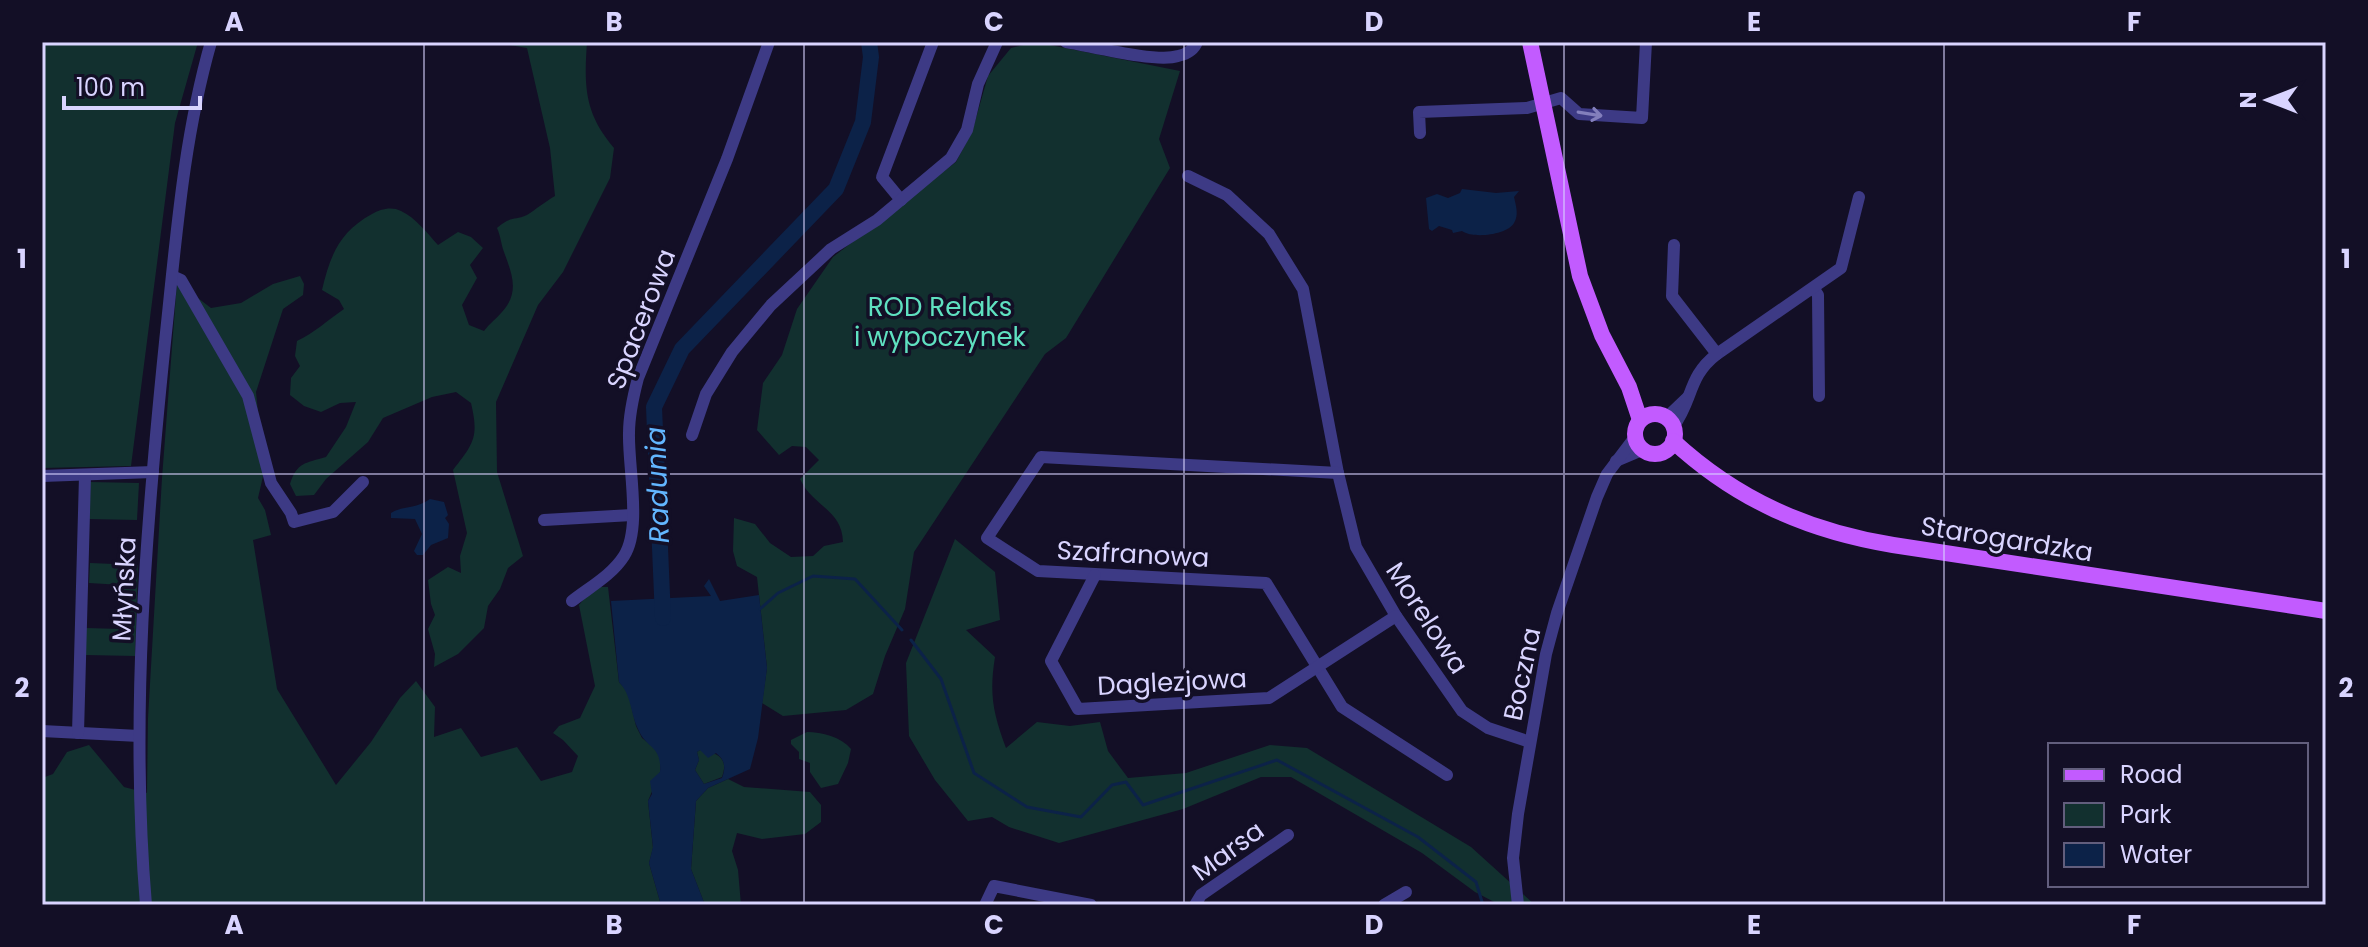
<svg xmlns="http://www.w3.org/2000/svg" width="2368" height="947" font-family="Poppins,sans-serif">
  <rect width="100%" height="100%" fill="#130f26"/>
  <!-- green -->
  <g fill="#12302f">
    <polygon points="42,42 198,42 175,123 131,466 42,468"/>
    <path d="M491 42H587C584 86 584 113 614 148L610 178 563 272 538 305 496 402 497 472 523 556 508 568 500 589 488 606 484 628 458 654 434 667 435 654 428 629 435 615 431 604 428 580 448 567 461 573 460 556 467 533 453 470C474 443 479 437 471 403L456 392 432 397 383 418 368 442 326 479 314 495 296 496 290 484C297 462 306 463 326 457L346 427 356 402 340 403 321 412 304 406 290 395 291 378 300 366 295 356 297 341C314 333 328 320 344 309L339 300 322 290C330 256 339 232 372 214 380 209 392 206 401 211 416 218 427 233 438 245L458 232 471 237 483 248 470 265 477 278 462 305 469 325 484 331C489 324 496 319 502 312 520 292 512 274 504 252 501 244 501 237 497 228 512 215 514 221 527 215 535 210 546 201 555 196L550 148 527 48Z"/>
    <path d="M1035 42 1180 71 1159 139 1170 168 1066 338 1045 354 914 552 905 609 885 656 873 694 846 710 783 716 762 703 767 668 757 577 737 566 733 551 734 518 755 524 770 543 791 557 813 556 824 546 843 542C842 509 812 506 800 479L819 460 806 447 792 446 779 455 757 430 763 383 782 355 797 309 833 257 956 162 972 132 988 76 1011 48Z"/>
    <polygon points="300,276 304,284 303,295 283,309 256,392 264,472 258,498 265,510 271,535 253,540 277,689 336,785 371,742 400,698 416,681 435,707 434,737 461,728 481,757 517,747 541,781 572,772 578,756 563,740 553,733 559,726 580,718 595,686 579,605 594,587 608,587 619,682 628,692 636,726 642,738 656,749 661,760 660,772 648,801 653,848 649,863 661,905 42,905 42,778 53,774 67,752 89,745 124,787 147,793 148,718 162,478 177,282 211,308 241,303 273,284"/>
    <polygon points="90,482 139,483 137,520 89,519"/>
    <path d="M955 539 995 572 1000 620 966 630 995 657C989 694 993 713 1006 748L1037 722 1070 726 1100 722 1108 751 1128 778 1186 773 1270 745 1307 748 1471 847 1535 905H1500L1475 892 1422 853 1291 777H1261L1183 809 1059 843 1009 827 992 817 968 821 935 780 909 736 906 663Z"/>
    <polygon points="90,563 138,565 135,656 86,655 86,628 121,629 122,585 89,583"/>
    <path d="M807 732C822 732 841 737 851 749L848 763 838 784 821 788 810 772V763L799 759V752L791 744V740Z"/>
    <path d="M700 750C718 753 729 758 722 777L704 784 695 770 699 760 697 752Z"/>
    <polygon points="728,779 744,787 810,792 821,805 821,822 805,834 762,839 737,833 732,851 738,870 741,905 705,905 691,869 696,801 708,788"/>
  </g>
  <!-- water -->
  <g fill="#0c2248" fill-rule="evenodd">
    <path d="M1462 189 1496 193 1519 191 1514 197C1516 206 1519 215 1514 223 1507 235 1473 239 1462 231L1453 233 1452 230 1439 226 1432 231 1429 229 1426 198 1437 194 1448 198 1460 193Z"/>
    <path d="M430 499 444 502 448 515 445 518 449 524 448 538 431 545 423 555H417L414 551 422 534 415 519 391 518V513C404 505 414 510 430 499Z"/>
    <path d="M709 579 720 601 759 595 767 668 758 738 750 769 708 788 696 801 691 869 705 905H661L649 863 653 847 648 801 652 794 650 781 660 772C662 745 646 749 638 729 630 712 632 696 619 682L611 601 711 596 704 586ZM700 750 708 758 716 753C725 760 726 767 722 778L704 784 695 770 699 760 697 752Z"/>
  </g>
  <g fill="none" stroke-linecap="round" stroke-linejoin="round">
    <!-- stream -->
    <g stroke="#0c2248" stroke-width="3">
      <polyline points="760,609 778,593 813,576 855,579 902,630"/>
      <polyline points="911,640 941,679 974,773 1027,807 1081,817 1112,785 1126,782 1143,805 1277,760 1418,837 1476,882 1483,905"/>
    </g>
    <!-- river -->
    <polyline stroke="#0c2248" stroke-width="16" points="663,618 654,407 682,349 836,189 863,122 871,57 869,42"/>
    <!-- minor -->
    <g stroke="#3d3a85" stroke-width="12">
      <path d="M1066 42C1091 46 1156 63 1178 56 1187 54 1194 50 1197 42"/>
      <polyline points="1420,133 1419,112 1527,108 1561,98 1579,114 1642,118 1646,42"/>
      <polyline points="1188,176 1227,195 1269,234 1303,289 1338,473 1356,547 1396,616 1462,711 1488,728 1530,742"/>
      <polyline points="901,200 882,177 933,42"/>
      <polyline points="172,276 181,280 248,396 271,483 291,513 294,522 333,512 363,482"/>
      <polyline points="1814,289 1818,295 1819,396"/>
      <polyline points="1717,354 1841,268 1859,197"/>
      <polyline points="1666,418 1688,397"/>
      <path d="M1673 427C1694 399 1687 377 1717 354L1672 296 1674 245"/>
      <polyline points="692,435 706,394 732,352 771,305 831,249 877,220 951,158 967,130 978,84 997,42"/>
      <polyline points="1616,461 1642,450"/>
      <polyline points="1338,473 1041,457 987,538 1038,571 1266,583 1342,707 1447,775"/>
      <polyline points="42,476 153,472"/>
      <polyline points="544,520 632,515"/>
      <polyline points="1095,575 1051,661 1078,709 1269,698 1396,616"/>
      <path d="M572 601C590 587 612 575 624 556 642 528 628 467 629 433 629 414 633 397 638 378L727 159 769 42"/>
      <polyline points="42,731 139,736"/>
      <polyline points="78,733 85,476"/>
      <path d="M146 905C130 718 146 528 165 342 176 240 183 140 211 42"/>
      <polyline points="985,905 994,886 1091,905"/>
      <polyline points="1195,905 1201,895 1288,835"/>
      <polyline points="1384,905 1406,892"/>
      <polyline points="1518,905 1513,858 1518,814 1546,654 1557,613 1597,497 1607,474 1635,437"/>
    </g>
    <!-- major -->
    <g stroke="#c25bff" stroke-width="16">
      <polyline points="1530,42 1580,276 1602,335 1629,387 1640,420"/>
      <circle cx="1655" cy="434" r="20"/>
      <path d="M1673 441C1737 500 1808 531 1893 545L2326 611"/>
    </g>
  </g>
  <!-- one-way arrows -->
  <defs><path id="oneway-shaft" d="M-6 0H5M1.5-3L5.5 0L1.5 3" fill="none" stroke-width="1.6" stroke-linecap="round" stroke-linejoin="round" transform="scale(2)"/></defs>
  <use stroke="#837fbc" href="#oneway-shaft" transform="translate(1590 114) rotate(9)"/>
  <!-- grid -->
  <path fill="none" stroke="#d9d4ff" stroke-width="2" stroke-opacity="0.55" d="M424 42V905M804 42V905M1184 42V905M1564 42V905M1944 42V905M42 474H2326"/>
  <g text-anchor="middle" stroke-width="7" stroke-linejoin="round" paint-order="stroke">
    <!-- park labels -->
    <g font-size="26" fill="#5fe0c0" stroke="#130f26">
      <text x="940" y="316">ROD Relaks<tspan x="940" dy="30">i wypoczynek</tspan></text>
    </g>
    <!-- street labels -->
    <g font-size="26" fill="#d9d4ff" stroke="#130f26">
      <text transform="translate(641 319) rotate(-69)" y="9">Spacerowa</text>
      <text transform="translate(2007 539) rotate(9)" y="9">Starogardzka</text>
      <text transform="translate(1133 554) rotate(3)" y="9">Szafranowa</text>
      <text transform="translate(124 589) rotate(-87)" y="9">Młyńska</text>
      <text transform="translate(1427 618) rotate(57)" y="9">Morelowa</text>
      <text transform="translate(1522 674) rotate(-78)" y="9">Boczna</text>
      <text transform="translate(1172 682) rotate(-3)" y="9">Daglezjowa</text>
      <text transform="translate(1228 851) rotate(-36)" y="9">Marsa</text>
    </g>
    <!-- water labels -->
    <g font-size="28" font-style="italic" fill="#62b6ff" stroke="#130f26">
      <text transform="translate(657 485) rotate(-92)" y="10">Radunia</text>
    </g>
  </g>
  <!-- border -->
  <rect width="2368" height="947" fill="none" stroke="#130f26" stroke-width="88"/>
  <!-- legend -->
  <rect x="2048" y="743" width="260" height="144" fill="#130f26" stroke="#625e7d" stroke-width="2"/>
  <rect x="2064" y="769" width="40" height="12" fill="#c25bff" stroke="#625e7d" stroke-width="2"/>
  <text x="2120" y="783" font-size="24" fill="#d9d4ff">Road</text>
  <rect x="2064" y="803" width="40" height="24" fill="#12302f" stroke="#625e7d" stroke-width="2"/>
  <text x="2120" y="823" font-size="24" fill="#d9d4ff">Park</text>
  <rect x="2064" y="843" width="40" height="24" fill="#0c2248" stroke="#625e7d" stroke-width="2"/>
  <text x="2120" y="863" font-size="24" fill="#d9d4ff">Water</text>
  <!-- north arrow -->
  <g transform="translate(2268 100) rotate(270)" stroke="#130f26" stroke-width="6" paint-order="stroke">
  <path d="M0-6L14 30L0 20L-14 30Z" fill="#d9d4ff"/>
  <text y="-12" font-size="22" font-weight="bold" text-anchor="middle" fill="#d9d4ff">N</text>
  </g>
  <!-- scale -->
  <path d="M64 96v12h136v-12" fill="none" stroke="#d9d4ff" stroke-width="4"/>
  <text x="76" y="96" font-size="24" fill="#d9d4ff" stroke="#130f26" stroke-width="6" paint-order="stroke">100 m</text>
  <rect x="44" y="44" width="2280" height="859" fill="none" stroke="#d9d4ff" stroke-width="3"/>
  <g font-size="26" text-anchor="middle" font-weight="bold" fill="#d9d4ff">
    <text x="234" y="31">A</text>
    <text x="614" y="31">B</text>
    <text x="994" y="31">C</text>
    <text x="1374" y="31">D</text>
    <text x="1754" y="31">E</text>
    <text x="2134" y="31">F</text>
    <text x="22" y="268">1</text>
    <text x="2346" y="268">1</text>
    <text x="22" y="697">2</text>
    <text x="2346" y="697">2</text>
    <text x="234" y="934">A</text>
    <text x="614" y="934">B</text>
    <text x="994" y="934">C</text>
    <text x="1374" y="934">D</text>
    <text x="1754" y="934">E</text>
    <text x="2134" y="934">F</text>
  </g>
</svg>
